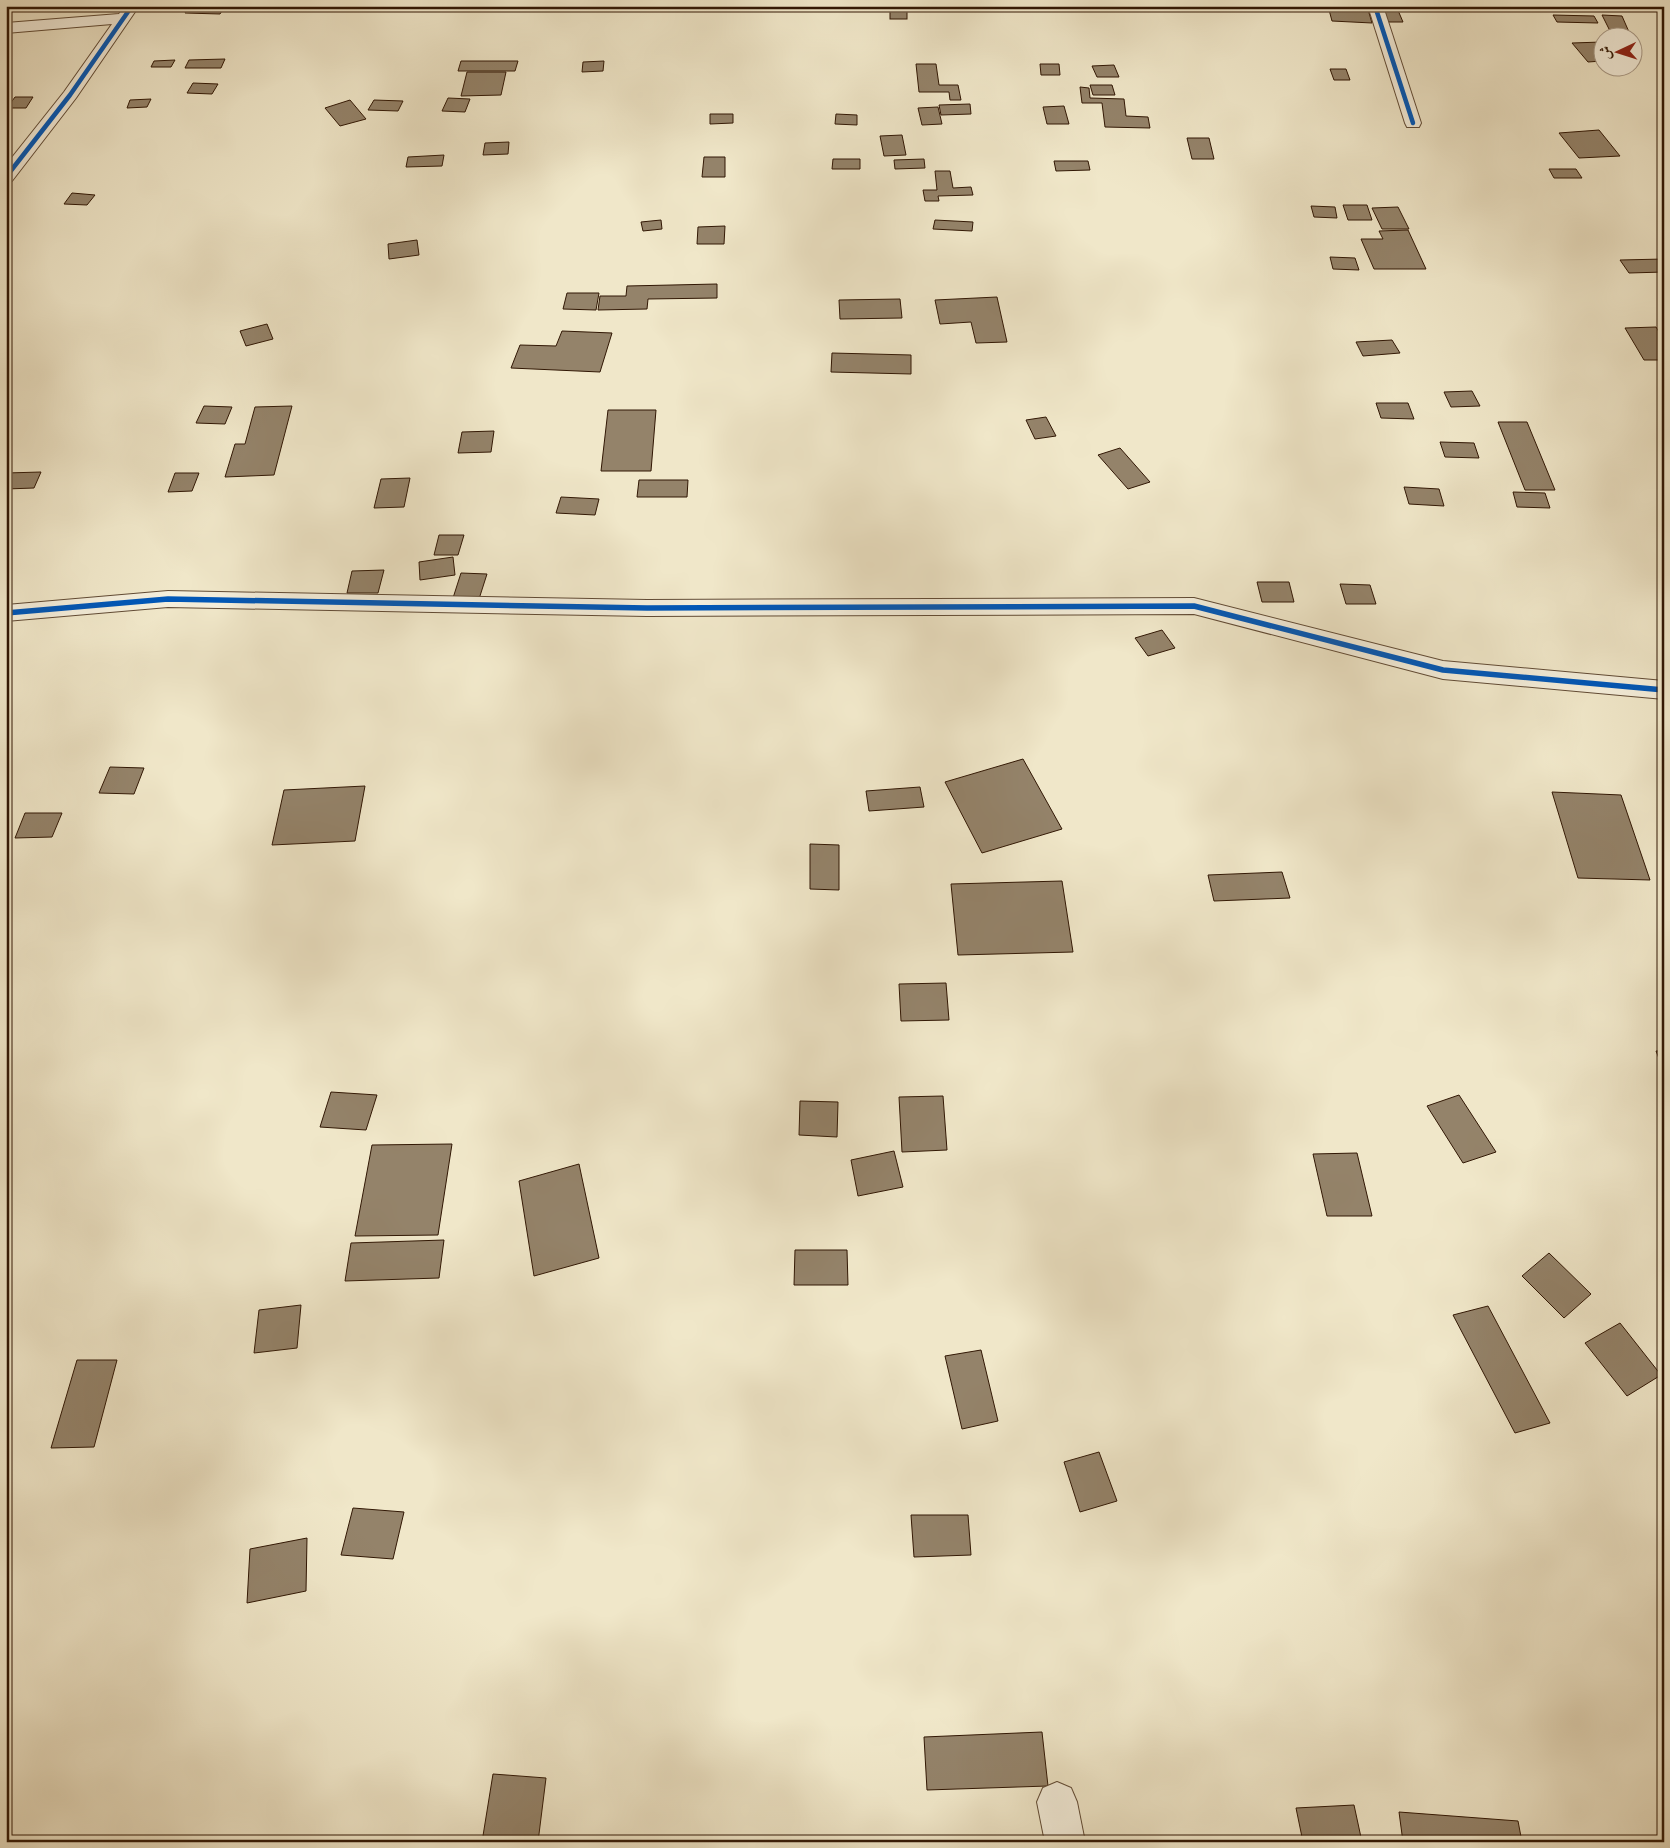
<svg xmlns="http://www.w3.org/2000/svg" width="1670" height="1848" font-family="'IM FELL English',Amiri,serif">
  <rect width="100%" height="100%" fill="#f0e7c9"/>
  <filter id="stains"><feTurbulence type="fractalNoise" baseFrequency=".004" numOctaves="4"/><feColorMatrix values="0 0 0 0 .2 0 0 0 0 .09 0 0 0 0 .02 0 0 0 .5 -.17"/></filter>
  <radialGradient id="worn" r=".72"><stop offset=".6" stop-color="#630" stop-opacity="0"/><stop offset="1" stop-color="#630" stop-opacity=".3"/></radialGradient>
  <!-- building -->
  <g fill="#94836a" stroke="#311704">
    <polygon points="189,6 225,6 220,14 185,13"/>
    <rect x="890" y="6" width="17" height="13"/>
    <polygon points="1328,6 1367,6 1372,23 1332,21"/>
    <polygon points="1375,8 1397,8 1403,22 1381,22"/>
    <polygon points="1553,15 1594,16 1598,23 1557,22"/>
    <polygon points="1602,15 1622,16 1629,32 1610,31"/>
    <polygon points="1602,42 1602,61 1588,62 1572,43"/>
    <polygon points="225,59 221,68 185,68 189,60"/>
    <polygon points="175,60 171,67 151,67 154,61"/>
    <polygon points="461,61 518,61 515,71 458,71"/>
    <polygon points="604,61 603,71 582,72 583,62"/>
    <polygon points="916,64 936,64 939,85 958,85 961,100 950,100 949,92 919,92"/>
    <polygon points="1040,64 1059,64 1060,75 1041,75"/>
    <polygon points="1114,65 1119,77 1097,77 1092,66"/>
    <polygon points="1330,69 1346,69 1350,80 1334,80"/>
    <polygon points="467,72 506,72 501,95 461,96"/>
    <polygon points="193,83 218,84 212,94 187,93"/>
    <polygon points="1090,85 1112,85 1115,95 1093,95"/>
    <polygon points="1080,87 1089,88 1090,98 1124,99 1126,116 1148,117 1150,128 1105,127 1102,103 1082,103"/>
    <polygon points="15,97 33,97 26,108 7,108"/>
    <polygon points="448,98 470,99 465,112 442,111"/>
    <polygon points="151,99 147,107 127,108 130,100"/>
    <polygon points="350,100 366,119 340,126 325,108"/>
    <polygon points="374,100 403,101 398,111 368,110"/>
    <polygon points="970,104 971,114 941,115 939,105"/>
    <polygon points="1064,106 1069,124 1047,124 1043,107"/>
    <polygon points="938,107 942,124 922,125 918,108"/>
    <polygon points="710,114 733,114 733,123 710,124"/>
    <polygon points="836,114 857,115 857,125 835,124"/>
    <polygon points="1599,130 1620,156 1579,158 1559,133"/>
    <polygon points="902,135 906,155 884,156 880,136"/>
    <polygon points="1187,138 1209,138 1214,159 1192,159"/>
    <polygon points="509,142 508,154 483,155 485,143"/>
    <polygon points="444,155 442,166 406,167 408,157"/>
    <polygon points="704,157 725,157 725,177 702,177"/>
    <polygon points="833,159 860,159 860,169 832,169"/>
    <polygon points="924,159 925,168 895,169 894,160"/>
    <polygon points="1054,161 1088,161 1090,170 1056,171"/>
    <polygon points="1549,169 1576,169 1582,178 1554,178"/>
    <polygon points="935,171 950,171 953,188 971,187 973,195 938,196 939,201 925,201 923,190 937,190"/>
    <polygon points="72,193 95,195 87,205 64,204"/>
    <polygon points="1343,205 1367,205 1372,220 1348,220"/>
    <polygon points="1311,206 1335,207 1337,218 1314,217"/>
    <polygon points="1398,207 1409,229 1382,229 1372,208"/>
    <polygon points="661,220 662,229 643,231 641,222"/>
    <polygon points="935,220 973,222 972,231 933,229"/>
    <polygon points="725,226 724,244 697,244 698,227"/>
    <polygon points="1408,230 1426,269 1374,269 1361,239 1383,239 1379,231"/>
    <polygon points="417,240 419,255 389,259 388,244"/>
    <polygon points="1330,257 1355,258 1359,270 1333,269"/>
    <polygon points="1664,259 1664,272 1629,273 1620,260"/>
    <polygon points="717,284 717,298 648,299 647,309 598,310 600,296 626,296 627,286"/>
    <polygon points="567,293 599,293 596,310 563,309"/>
    <polygon points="997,297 1007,342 976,343 971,322 940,324 935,300"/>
    <polygon points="900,299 902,318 840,319 839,300"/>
    <polygon points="267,324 273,339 246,346 240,331"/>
    <polygon points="1656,327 1664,340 1664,360 1644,360 1625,328"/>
    <polygon points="562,331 612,333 600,372 511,368 520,345 556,346"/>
    <polygon points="1392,340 1400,353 1363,356 1356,342"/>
    <polygon points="832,353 911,355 911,374 831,372"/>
    <polygon points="1472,391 1480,406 1451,407 1444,392"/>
    <polygon points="1376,403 1408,403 1414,419 1381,418"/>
    <polygon points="204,406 232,407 225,424 196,423"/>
    <polygon points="292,406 274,475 225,477 235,444 245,444 255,407"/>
    <polygon points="608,410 656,410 651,471 601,471"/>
    <polygon points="1046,417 1056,436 1035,439 1026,420"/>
    <polygon points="1498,422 1527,422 1555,490 1525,490"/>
    <polygon points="494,431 491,452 458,453 462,432"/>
    <polygon points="1440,442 1474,443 1479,458 1445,457"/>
    <polygon points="1120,448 1150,482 1128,489 1098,455"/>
    <polygon points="41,472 34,488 6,489 6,473"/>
    <polygon points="175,473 199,473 192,491 168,492"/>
    <polygon points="410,478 404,507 374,508 381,479"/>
    <polygon points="639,480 688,480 687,497 637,497"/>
    <polygon points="1404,487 1439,489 1444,506 1409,504"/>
    <polygon points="1513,492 1545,493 1550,508 1517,507"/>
    <polygon points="561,497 599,499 595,515 556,513"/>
    <polygon points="439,535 464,535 458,555 434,555"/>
    <polygon points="453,557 455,575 420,580 419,562"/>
    <polygon points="384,570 378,593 347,593 352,571"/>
    <polygon points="461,573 487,574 479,599 453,598"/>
    <polygon points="1257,582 1289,582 1294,602 1262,602"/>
    <polygon points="1340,584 1370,585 1376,604 1346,604"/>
    <polygon points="1162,630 1175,648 1148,656 1135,638"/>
    <polygon points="1023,759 1062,829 982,853 945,782"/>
    <polygon points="110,767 144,768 134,794 99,793"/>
    <polygon points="365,786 355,841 272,845 284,790"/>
    <polygon points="920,787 924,807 869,811 866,791"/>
    <polygon points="1552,792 1621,795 1650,880 1578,878"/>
    <polygon points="25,813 62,813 52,837 15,838"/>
    <polygon points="810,844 839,845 839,890 810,889"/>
    <polygon points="1282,872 1290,898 1214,901 1208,875"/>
    <polygon points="1062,881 1073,952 958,955 951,884"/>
    <polygon points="946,983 949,1020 901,1021 899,984"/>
    <polygon points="1656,1051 1664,1051 1664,1071"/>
    <polygon points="331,1092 377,1095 366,1130 320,1127"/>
    <polygon points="1459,1095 1496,1152 1463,1163 1427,1106"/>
    <polygon points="943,1096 947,1150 902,1152 899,1097"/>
    <polygon points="800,1101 838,1102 837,1137 799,1135"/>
    <polygon points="452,1144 438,1235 355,1236 372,1145"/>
    <polygon points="894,1151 903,1187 858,1196 851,1160"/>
    <polygon points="1357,1153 1372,1216 1327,1216 1313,1154"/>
    <polygon points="579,1164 599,1258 534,1276 519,1181"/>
    <polygon points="444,1240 439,1278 345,1281 351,1243"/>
    <polygon points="795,1250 847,1250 848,1285 794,1285"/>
    <polygon points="1549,1253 1591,1294 1564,1318 1522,1276"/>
    <polygon points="301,1305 297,1348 254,1353 259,1310"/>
    <polygon points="1488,1306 1550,1423 1515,1433 1453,1315"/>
    <polygon points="1620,1323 1661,1375 1627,1396 1585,1343"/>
    <polygon points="981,1350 998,1421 962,1429 945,1356"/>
    <polygon points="77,1360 117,1360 94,1447 51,1448"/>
    <polygon points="1099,1452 1117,1501 1080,1512 1064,1462"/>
    <polygon points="353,1508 404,1512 393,1559 341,1555"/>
    <polygon points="911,1515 968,1515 971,1555 914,1557"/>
    <polygon points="307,1538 306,1591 247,1603 250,1549"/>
    <polygon points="1042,1732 1048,1786 927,1790 924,1737"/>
    <polygon points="493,1774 546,1778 538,1842 482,1842"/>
    <polygon points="1354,1805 1362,1842 1303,1842 1296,1808"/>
    <polygon points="1399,1812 1518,1821 1522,1842 1403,1842"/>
  </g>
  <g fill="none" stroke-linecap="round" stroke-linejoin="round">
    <!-- minor casing -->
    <g stroke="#614b35" stroke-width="2">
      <g id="minor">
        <polygon points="124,6 139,6 76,98 12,181 6,182 6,165 64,92 112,24 6,33 6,23 119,14"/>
        <polygon points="1368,6 1383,6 1421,123 1419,127 1407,127 1405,123"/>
        <polygon points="168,591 647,600 1194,598 1443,661 1664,681 1664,699 1443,679 1194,614 647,616 168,607 6,621 6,605"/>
        <polygon points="1057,1782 1071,1788 1077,1802 1085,1842 1045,1842 1037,1802 1043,1788"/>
      </g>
    </g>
    <!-- minor -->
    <use href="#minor" fill="#f5efdc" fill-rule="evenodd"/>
    <!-- cycleway-far1 casing -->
    <g stroke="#f5efdc" stroke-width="6">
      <g id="cycleway-far1">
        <polyline points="1375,6 1413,123"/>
        <polyline points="6,177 70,95 132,6"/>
      </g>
    </g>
    <!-- cycleway casing -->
    <g stroke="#f5efdc" stroke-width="8">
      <polyline id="cycleway" points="6,613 168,599 647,608 1194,606 1443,670 1664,690"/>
    </g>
    <!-- cycleway-far1 -->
    <use href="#cycleway-far1" stroke="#0057b8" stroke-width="4.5"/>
    <!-- cycleway -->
    <use href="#cycleway" stroke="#0057b8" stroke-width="5.5"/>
  </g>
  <!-- margin -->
  <rect width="1670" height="1848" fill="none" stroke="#f0e7c9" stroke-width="25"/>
  <rect x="8" y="8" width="1655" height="1833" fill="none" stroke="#311704" stroke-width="2.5"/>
  <rect x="12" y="12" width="1645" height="1823" fill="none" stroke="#311704"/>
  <!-- north arrow -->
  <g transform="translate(1618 52) rotate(266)"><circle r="24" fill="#f5efdc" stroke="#a79986"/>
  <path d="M0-4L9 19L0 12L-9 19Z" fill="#8f2418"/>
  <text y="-8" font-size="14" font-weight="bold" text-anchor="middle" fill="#311704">ش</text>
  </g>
  <rect width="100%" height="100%" filter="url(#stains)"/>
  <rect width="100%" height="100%" fill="url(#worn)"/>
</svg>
